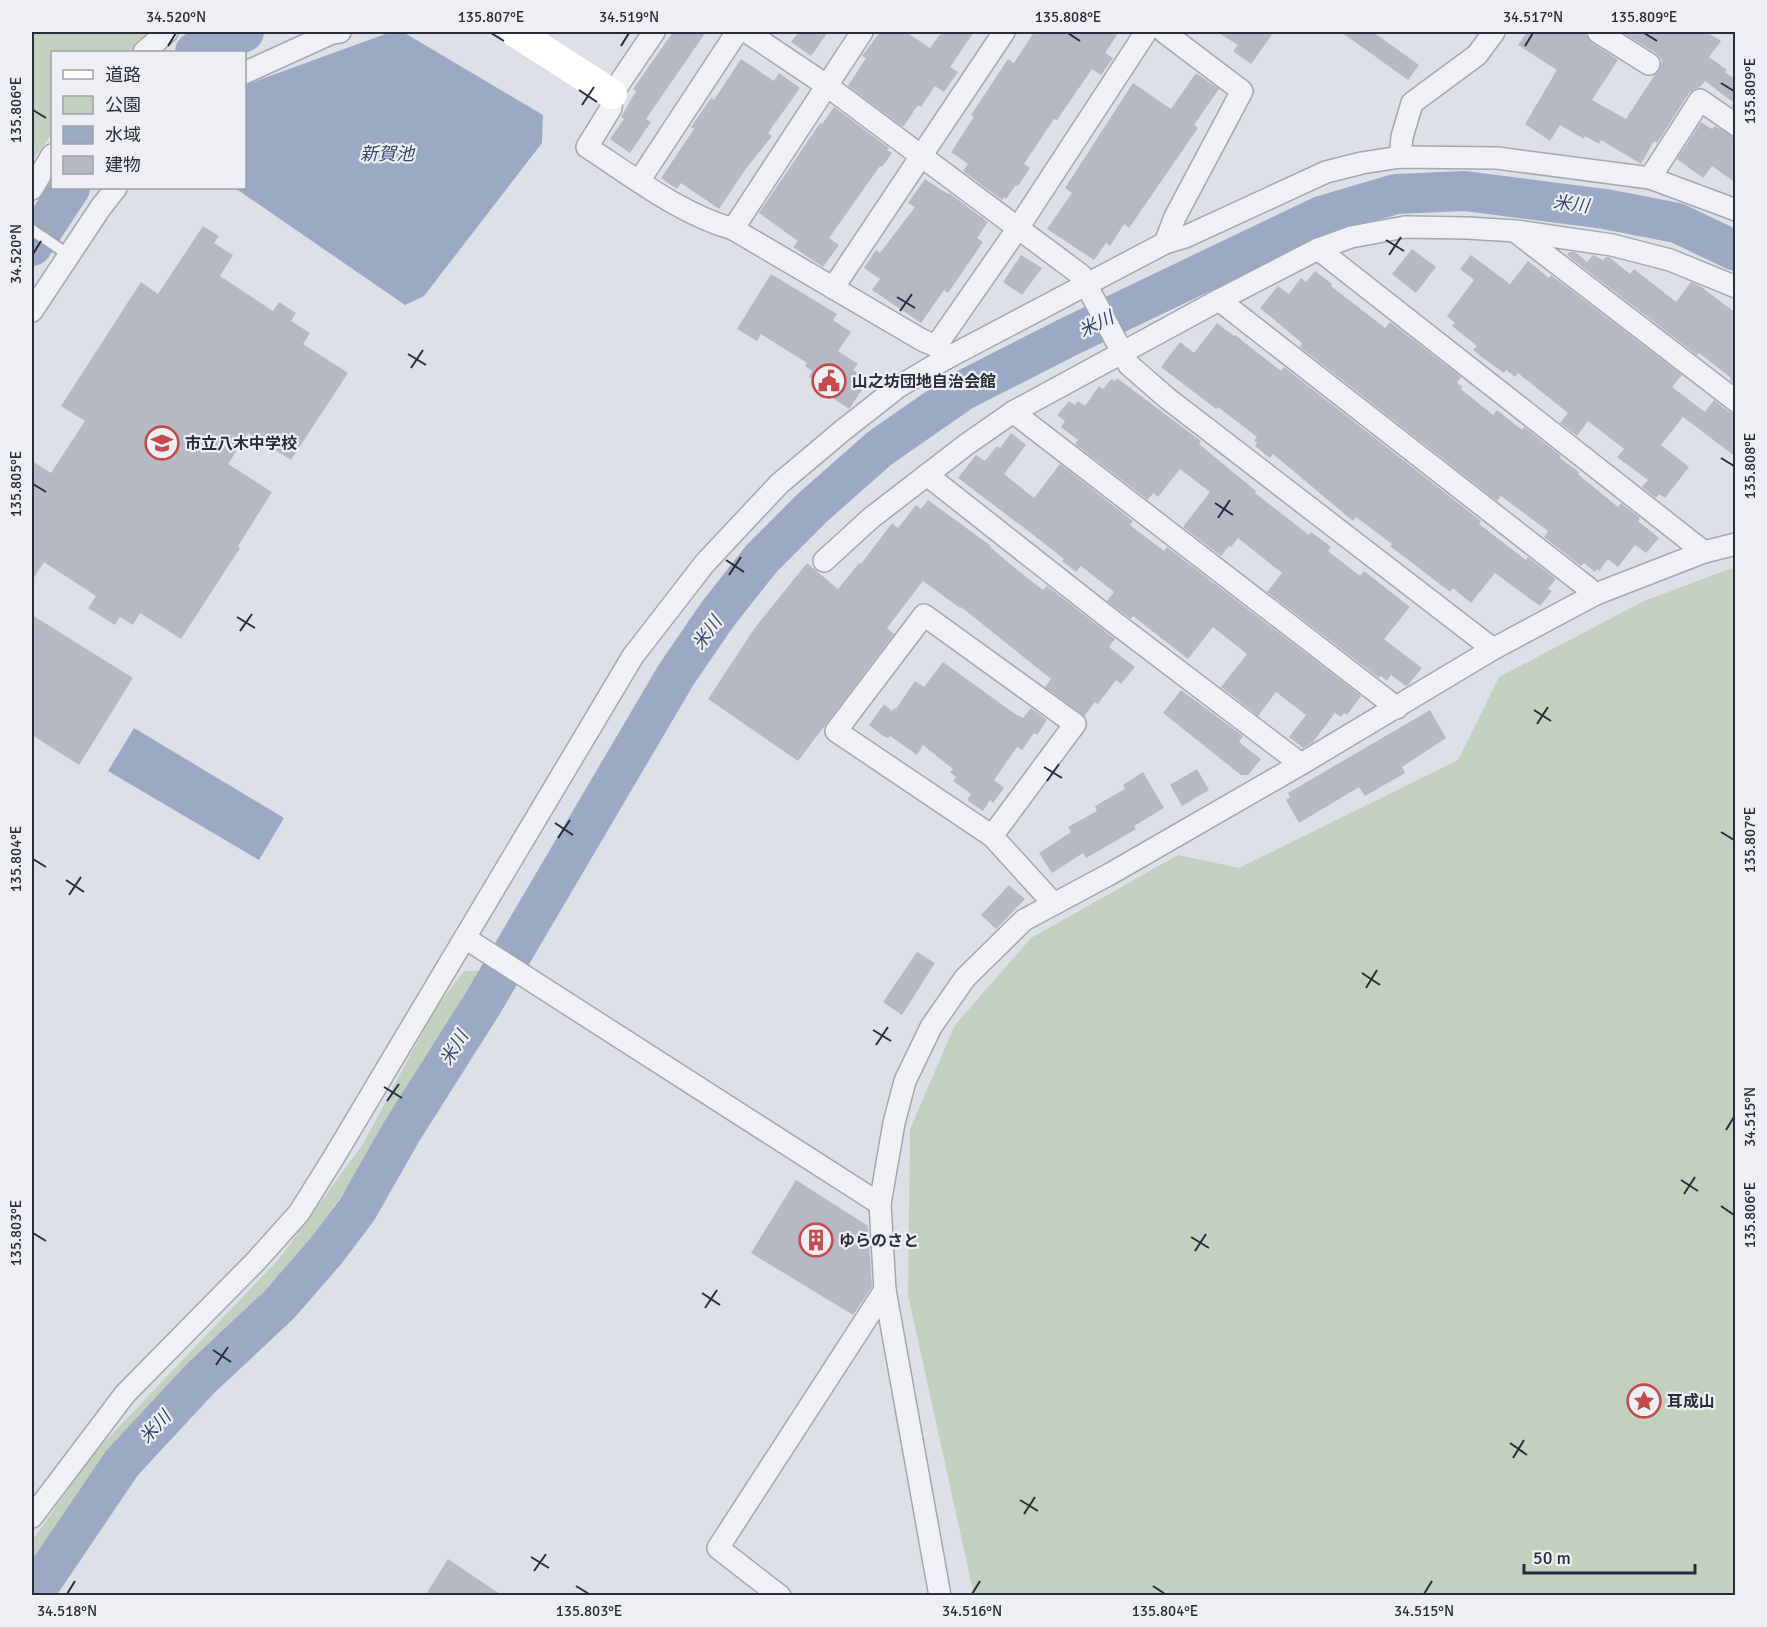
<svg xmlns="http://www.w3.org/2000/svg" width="1767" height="1627" font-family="Signika,'Noto Sans JP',sans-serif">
  <rect width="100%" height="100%" fill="#dee0e7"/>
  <!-- green -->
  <g fill="#c2d0c0">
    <polygon points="32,32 150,32 128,52 52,52 52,134 32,161"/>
    <polygon points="1735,567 1735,1595 974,1595 908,1295 910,1129 955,1025 1031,938 1178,855 1239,868 1458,760 1499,677 1644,601"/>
    <polygon points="464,971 479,971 354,1177 303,1252 106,1458 32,1576 32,1541 94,1453 279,1259 363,1144 435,1009"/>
  </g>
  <!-- water -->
  <g fill="#9ba9c5">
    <polygon points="391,32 403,32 543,115 542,143 424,296 405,305 235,188 244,188 245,85"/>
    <polygon points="134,728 284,818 259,860 108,771"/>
  </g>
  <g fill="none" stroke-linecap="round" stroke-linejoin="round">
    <!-- river -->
    <g stroke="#9ba9c5" stroke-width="40">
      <polyline points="195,52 244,32"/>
      <polyline points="32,246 70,188"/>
      <polyline points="32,1596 122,1463 200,1379 280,1304 326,1251 357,1210 402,1131 483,1003 676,675 717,615 762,558 812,508 880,448 962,391 1068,337 1321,216 1396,194 1465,191 1605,209 1677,223 1736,251"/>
    </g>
  </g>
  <!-- building -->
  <g fill="#b6b9c3">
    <polygon points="673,32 706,32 646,119 651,122 630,153 610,139 624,119 621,117 636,91 633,89"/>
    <polygon points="799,32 828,32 811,56 791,42"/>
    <polygon points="880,32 906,32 930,48 942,32 974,32 950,67 958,72 944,92 935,86 921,107 918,105 903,127 848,86 866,58 862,56"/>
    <polygon points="1034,32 1119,32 1105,53 1113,58 1101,75 1092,69 1057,120 1054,119 1024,164 1030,168 1018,186 1016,185 1006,199 1004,197 1002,200 963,171 968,164 951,152 974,117 971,115 1008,59 1014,63"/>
    <polygon points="1217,32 1274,32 1251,64 1233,51 1238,45"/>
    <polygon points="1341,32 1373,32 1419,65 1408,80"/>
    <polygon points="1527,32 1585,32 1587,37 1591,42 1618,60 1592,100 1626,119 1654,76 1660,70 1662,60 1656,53 1621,32 1707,32 1721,41 1709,57 1727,70 1725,72 1736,80 1736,109 1731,106 1734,103 1705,81 1700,87 1694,89 1689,93 1657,143 1654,141 1641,164 1601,140 1599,144 1585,136 1584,139 1560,125 1550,141 1525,124 1557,70 1518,45"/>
    <polygon points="741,59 774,81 779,73 800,88 768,133 772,136 745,170 719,209 681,183 677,189 661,178 694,129 691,127 711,98 714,100"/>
    <polygon points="1196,73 1219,89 1194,125 1198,128 1129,228 1124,224 1110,246 1106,243 1094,260 1047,229 1072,193 1065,188 1133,83 1171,109"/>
    <polygon points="834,107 889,148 887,150 892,153 882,167 880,166 829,238 839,245 823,267 793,247 798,241 759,213 820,123 822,124"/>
    <polygon points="1701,122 1712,129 1715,126 1736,138 1736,183 1712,166 1703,178 1677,159"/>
    <polygon points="925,179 948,194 949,193 988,222 977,238 983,242 948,293 944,290 921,323 872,290 880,279 864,268 876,250 880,253 915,207 908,203"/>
    <polygon points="203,226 219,236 214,243 233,255 220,276 273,311 279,302 296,313 291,321 310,333 303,344 348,373 291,460 248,433 228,464 272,492 238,546 240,548 181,639 140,613 133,625 120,617 115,625 88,608 96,596 44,562 32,581 32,461 51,473 85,421 61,406 141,282 158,294"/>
    <polygon points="1412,249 1436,267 1416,293 1392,274"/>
    <polygon points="1569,252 1575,252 1587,262 1593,255 1603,260 1606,257 1609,257 1630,274 1634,269 1676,302 1691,282 1700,286 1736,313 1736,385 1730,380 1731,378 1699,353 1697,355 1567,255"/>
    <polygon points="1021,255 1042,268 1022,295 1003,282"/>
    <polygon points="1471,255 1510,284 1528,261 1549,278 1551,275 1682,375 1672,387 1705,412 1714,400 1728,411 1736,414 1736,457 1683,417 1661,445 1689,467 1665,498 1659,494 1656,498 1642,487 1648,480 1617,457 1624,449 1588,421 1577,436 1560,423 1568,413 1518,373 1515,377 1506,370 1504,373 1487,361 1473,350 1477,346 1452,326 1455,323 1447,316 1474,280 1460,269"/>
    <polygon points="1315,271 1332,284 1331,286 1385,328 1390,322 1461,377 1457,383 1463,387 1461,389 1493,415 1497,410 1522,430 1524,427 1561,456 1560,458 1579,472 1578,474 1585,480 1618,507 1621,503 1640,518 1638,521 1659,538 1646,553 1635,545 1618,567 1608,559 1599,571 1597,569 1595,572 1584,563 1581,566 1544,537 1548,531 1501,496 1497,501 1300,347 1302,343 1260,308 1278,286 1289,294 1301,278 1306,282"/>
    <polygon points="771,274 837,314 833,320 851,332 838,351 858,364 853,370 865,378 862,382 866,384 849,409 819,389 821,385 809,377 812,371 805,366 807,363 761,334 757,341 737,329"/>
    <polygon points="1217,323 1234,336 1235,335 1281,371 1284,367 1481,521 1479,524 1526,560 1528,557 1556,579 1548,589 1552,591 1540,606 1495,573 1471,603 1453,588 1450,592 1390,546 1392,544 1356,517 1353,521 1273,454 1270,458 1255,446 1257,443 1254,441 1257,437 1218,407 1216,409 1161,367 1180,342 1194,353"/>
    <polygon points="1117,378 1201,441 1199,444 1256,491 1255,493 1309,535 1311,532 1331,547 1328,551 1360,576 1364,571 1410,607 1384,639 1422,668 1408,685 1406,686 1391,675 1387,681 1381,676 1379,678 1267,592 1282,573 1238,538 1231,547 1229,546 1221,556 1183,527 1210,492 1180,469 1158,497 1153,493 1148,500 1075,444 1078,440 1061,427 1065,421 1057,415 1069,401 1075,405 1078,401 1085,406 1099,386 1103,389 1111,379 1115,381"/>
    <polygon points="1011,433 1026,445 1004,474 1034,498 1060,464 1133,521 1130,525 1164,551 1167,547 1361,696 1347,715 1344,713 1341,717 1335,713 1313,742 1303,748 1289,737 1306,715 1276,692 1258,716 1221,687 1247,654 1213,627 1188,659 1133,616 1131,619 1107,601 1114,592 1081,566 1076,572 1062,561 1064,559 1036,537 958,478 976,455 985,461 997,446 1000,448"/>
    <polygon points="928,500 991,546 990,547 1016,569 1043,590 1047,586 1115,639 1109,647 1135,667 1121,684 1116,680 1098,704 1095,702 1084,716 1045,687 1051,679 961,607 960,608 923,581 887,628 894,634 798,761 708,699 754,629 807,563 838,589 859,563 861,564 892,523 898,528 916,505 921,509"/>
    <polygon points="32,615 133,678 79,765 32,735"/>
    <polygon points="943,662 1015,714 1023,718 1031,708 1047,720 1037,735 1034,733 1022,750 1017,747 994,780 1004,788 993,803 990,800 983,811 967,800 971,794 953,781 956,777 950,772 953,769 923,745 917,755 890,736 888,738 883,736 869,725 884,704 892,711 894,708 896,709 915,681 924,687"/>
    <polygon points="1181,690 1243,736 1239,742 1261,759 1248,775 1241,775 1163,713"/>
    <polygon points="1430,710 1446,738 1402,767 1405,773 1365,796 1359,787 1299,823 1286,800 1290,797 1288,793"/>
    <polygon points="1197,769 1209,790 1182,806 1170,785"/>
    <polygon points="1143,772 1164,808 1134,826 1136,829 1126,835 1086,858 1083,853 1052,873 1039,853 1071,832 1068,827 1097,811 1095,806 1125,789 1123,785"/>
    <polygon points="1009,885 1025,899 996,929 981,915"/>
    <polygon points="917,952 935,963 902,1015 883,1002"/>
    <polygon points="796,1180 868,1226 872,1287 853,1315 751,1253"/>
    <polygon points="448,1559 503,1596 425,1596"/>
  </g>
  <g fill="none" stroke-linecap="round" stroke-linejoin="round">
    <!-- lane casing -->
    <g stroke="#a4a7b0" stroke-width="14">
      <polyline id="lane" points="32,230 69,255"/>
    </g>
    <!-- street casing -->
    <g stroke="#a4a7b0" stroke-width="24">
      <g id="street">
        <path d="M654 32 612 94 611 108 587 147C632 176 680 214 733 229L922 340 936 346 947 358"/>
        <polyline points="747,32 826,85 1081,275 1129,365 1167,398 1493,649"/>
        <polyline points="1164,32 1242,91 1175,217 1165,243"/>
        <polyline points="1598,32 1649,64"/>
        <polyline points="144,52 167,32"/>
        <polyline points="244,73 332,33 340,32"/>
        <polyline points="1400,157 1402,137 1412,103 1477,55 1494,32"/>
        <polyline points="1650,178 1700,100 1736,125"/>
        <polyline points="639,181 737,32"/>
        <polyline points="32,189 52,155"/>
        <polyline points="733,229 862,32"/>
        <polyline points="1516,232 1736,401"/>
        <polyline points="1318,249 1704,552"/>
        <polyline points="833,288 1004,32"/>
        <polyline points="1219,300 1596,594"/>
        <polyline points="32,311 101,207 116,188"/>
        <polyline points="936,346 1018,228 1146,32"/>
        <polyline points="1013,412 1397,708"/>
        <polyline points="927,475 1110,619 1301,764"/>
        <polyline points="824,561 871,518 967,444 1013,412 1219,300 1318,249 1351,237 1405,227 1467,228 1516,231 1612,245 1670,260 1736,287"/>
        <polyline points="992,836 1075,724 924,615 836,731 992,836 1054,904"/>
        <polyline points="465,938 880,1204"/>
        <polyline points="32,1517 125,1394 256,1261 299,1213 334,1157 633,656 705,563 779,484 842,431 898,387 947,358 1165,243 1185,237 1326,172 1362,163 1400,157 1497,158 1650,178 1736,210"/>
        <polyline points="780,1596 718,1548 885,1290"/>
        <polyline points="940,1596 885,1290 880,1204 894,1123 905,1081 931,1027 965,978 1024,920 1110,874 1301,764 1493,649 1596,594 1704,552 1736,544"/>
      </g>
    </g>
    <!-- lane -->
    <use href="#lane" stroke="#f0f1f5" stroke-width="10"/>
    <!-- street -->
    <use href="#street" stroke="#f0f1f5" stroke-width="21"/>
    <!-- secondary -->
    <polyline stroke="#fff" stroke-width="30" points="515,32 612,94"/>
  </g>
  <!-- ticks -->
  <path fill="none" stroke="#282d3c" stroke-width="2" d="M491 33 504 41M1068 33 1080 41M1644 33 1657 41M168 46 176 33M621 46 629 33M1525 46 1533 33M1721 83 1734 91M579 90 597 102M582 105 594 87M33 110 46 118M1386 240 1404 251M33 254 41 241M1389 255 1401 237M897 297 915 308M900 311 912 294M408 354 426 365M411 368 423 350M1721 458 1734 466M33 484 46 492M1215 503 1233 515M1218 518 1230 500M726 560 744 572M729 575 741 557M237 617 255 628M240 631 252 614M1534 710 1551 721M1537 724 1548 707M1044 767 1062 778M1047 781 1059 764M555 823 573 835M1721 832 1734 840M558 838 570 820M33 859 46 867M66 880 84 892M69 895 81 877M1362 973 1380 985M1366 988 1377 970M873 1030 891 1041M876 1045 888 1027M384 1087 402 1098M387 1101 399 1084M1726 1130 1734 1117M1681 1180 1698 1191M1684 1194 1695 1177M1721 1206 1734 1215M33 1233 46 1241M1191 1237 1209 1248M1195 1251 1206 1234M702 1293 720 1305M705 1308 717 1290M213 1350 231 1362M216 1365 228 1347M1510 1443 1527 1455M1513 1458 1524 1440M1020 1500 1038 1511M1024 1514 1035 1497M531 1557 549 1568M534 1571 546 1554M576 1586 589 1594M1153 1586 1165 1594M67 1594 75 1581M972 1594 980 1581M1424 1594 1432 1581"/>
  <!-- icons -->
  <defs>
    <g id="civic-ring" transform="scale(1.725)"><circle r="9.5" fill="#edeff4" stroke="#c54a4b" stroke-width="1.5"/><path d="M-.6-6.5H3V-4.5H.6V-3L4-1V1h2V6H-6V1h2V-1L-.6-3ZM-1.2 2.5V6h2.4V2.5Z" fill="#c54a4b"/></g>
    <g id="school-ring" transform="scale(1.725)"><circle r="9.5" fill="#edeff4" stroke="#c54a4b" stroke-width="1.5"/><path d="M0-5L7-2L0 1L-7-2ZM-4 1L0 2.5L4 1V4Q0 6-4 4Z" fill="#c54a4b"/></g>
    <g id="building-ring" transform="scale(1.725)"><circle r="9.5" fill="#edeff4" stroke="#c54a4b" stroke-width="1.5"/><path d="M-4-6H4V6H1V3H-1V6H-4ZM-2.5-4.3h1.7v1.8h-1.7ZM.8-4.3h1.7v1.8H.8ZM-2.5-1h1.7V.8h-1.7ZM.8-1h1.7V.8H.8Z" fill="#c54a4b"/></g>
    <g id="sight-ring" transform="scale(1.725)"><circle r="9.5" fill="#edeff4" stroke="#c54a4b" stroke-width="1.5"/><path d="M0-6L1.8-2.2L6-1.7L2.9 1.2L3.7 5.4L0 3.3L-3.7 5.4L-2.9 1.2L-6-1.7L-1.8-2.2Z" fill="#c54a4b"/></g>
  </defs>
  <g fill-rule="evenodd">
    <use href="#civic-ring" x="829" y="381"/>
    <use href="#school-ring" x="162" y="443"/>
    <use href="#building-ring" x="816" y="1240"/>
    <use href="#sight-ring" x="1644" y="1401"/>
  </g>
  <g text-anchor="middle" stroke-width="4.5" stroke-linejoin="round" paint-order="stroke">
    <!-- poi labels -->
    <g font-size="16" font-weight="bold" fill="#282d3c" stroke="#edeff4" text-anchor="start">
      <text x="852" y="387">山之坊団地自治会館</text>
      <text x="185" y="449">市立八木中学校</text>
      <text x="839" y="1246">ゆらのさと</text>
      <text x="1667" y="1407">耳成山</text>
    </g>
    <!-- water labels -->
    <g font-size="18" font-style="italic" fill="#35476e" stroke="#edeff4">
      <text x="387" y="160">新賀池</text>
      <text transform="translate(1571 204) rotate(7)" y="6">米川</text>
      <text transform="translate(1096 324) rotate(-26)" y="6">米川</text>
      <text transform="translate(707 633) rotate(-54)" y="6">米川</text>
      <text transform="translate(454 1048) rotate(-59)" y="6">米川</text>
      <text transform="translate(155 1427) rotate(-47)" y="6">米川</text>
    </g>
  </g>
  <!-- border -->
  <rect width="1767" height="1627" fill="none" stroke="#edeff4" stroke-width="66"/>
  <!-- legend -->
  <rect x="51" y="51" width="195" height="138" fill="#edeff4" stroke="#9ea1aa" stroke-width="1.5"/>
  <rect x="63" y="70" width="30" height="9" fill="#ffffff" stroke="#9ea1aa" stroke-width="1.5"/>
  <text x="105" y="81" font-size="18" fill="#282d3c">道路</text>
  <rect x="63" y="96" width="30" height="18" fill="#c2d0c0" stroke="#9ea1aa" stroke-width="1.5"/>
  <text x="105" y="111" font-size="18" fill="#282d3c">公園</text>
  <rect x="63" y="126" width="30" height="18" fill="#9ba9c5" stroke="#9ea1aa" stroke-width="1.5"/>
  <text x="105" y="141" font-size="18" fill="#282d3c">水域</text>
  <rect x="63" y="156" width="30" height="18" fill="#b6b9c3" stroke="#9ea1aa" stroke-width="1.5"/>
  <text x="105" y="171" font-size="18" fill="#282d3c">建物</text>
  <!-- scale -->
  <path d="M1524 1564v9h171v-9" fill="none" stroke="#282d3c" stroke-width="3"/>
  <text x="1533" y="1564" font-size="18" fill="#282d3c" stroke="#edeff4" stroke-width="4.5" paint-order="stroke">50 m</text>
  <rect x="33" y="33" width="1701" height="1561" fill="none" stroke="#282d3c" stroke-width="2"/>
  <g font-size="15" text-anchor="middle" fill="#282d3c">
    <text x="176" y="22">34.520°N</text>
    <text x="491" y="22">135.807°E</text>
    <text x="629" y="22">34.519°N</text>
    <text x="1068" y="22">135.808°E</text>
    <text x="1533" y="22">34.517°N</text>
    <text x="1644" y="22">135.809°E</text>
    <text transform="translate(1750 91) rotate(-90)" y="5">135.809°E</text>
    <text transform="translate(16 110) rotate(-90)" y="5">135.806°E</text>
    <text transform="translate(16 254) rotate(-90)" y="5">34.520°N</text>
    <text transform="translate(1750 466) rotate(-90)" y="5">135.808°E</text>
    <text transform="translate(16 484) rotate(-90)" y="5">135.805°E</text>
    <text transform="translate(1750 840) rotate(-90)" y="5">135.807°E</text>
    <text transform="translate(16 859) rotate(-90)" y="5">135.804°E</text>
    <text transform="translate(1750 1117) rotate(-90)" y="5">34.515°N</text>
    <text transform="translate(1750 1215) rotate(-90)" y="5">135.806°E</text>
    <text transform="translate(16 1233) rotate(-90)" y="5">135.803°E</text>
    <text x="67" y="1616">34.518°N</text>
    <text x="589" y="1616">135.803°E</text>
    <text x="972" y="1616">34.516°N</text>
    <text x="1165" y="1616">135.804°E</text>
    <text x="1424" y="1616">34.515°N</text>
  </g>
</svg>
